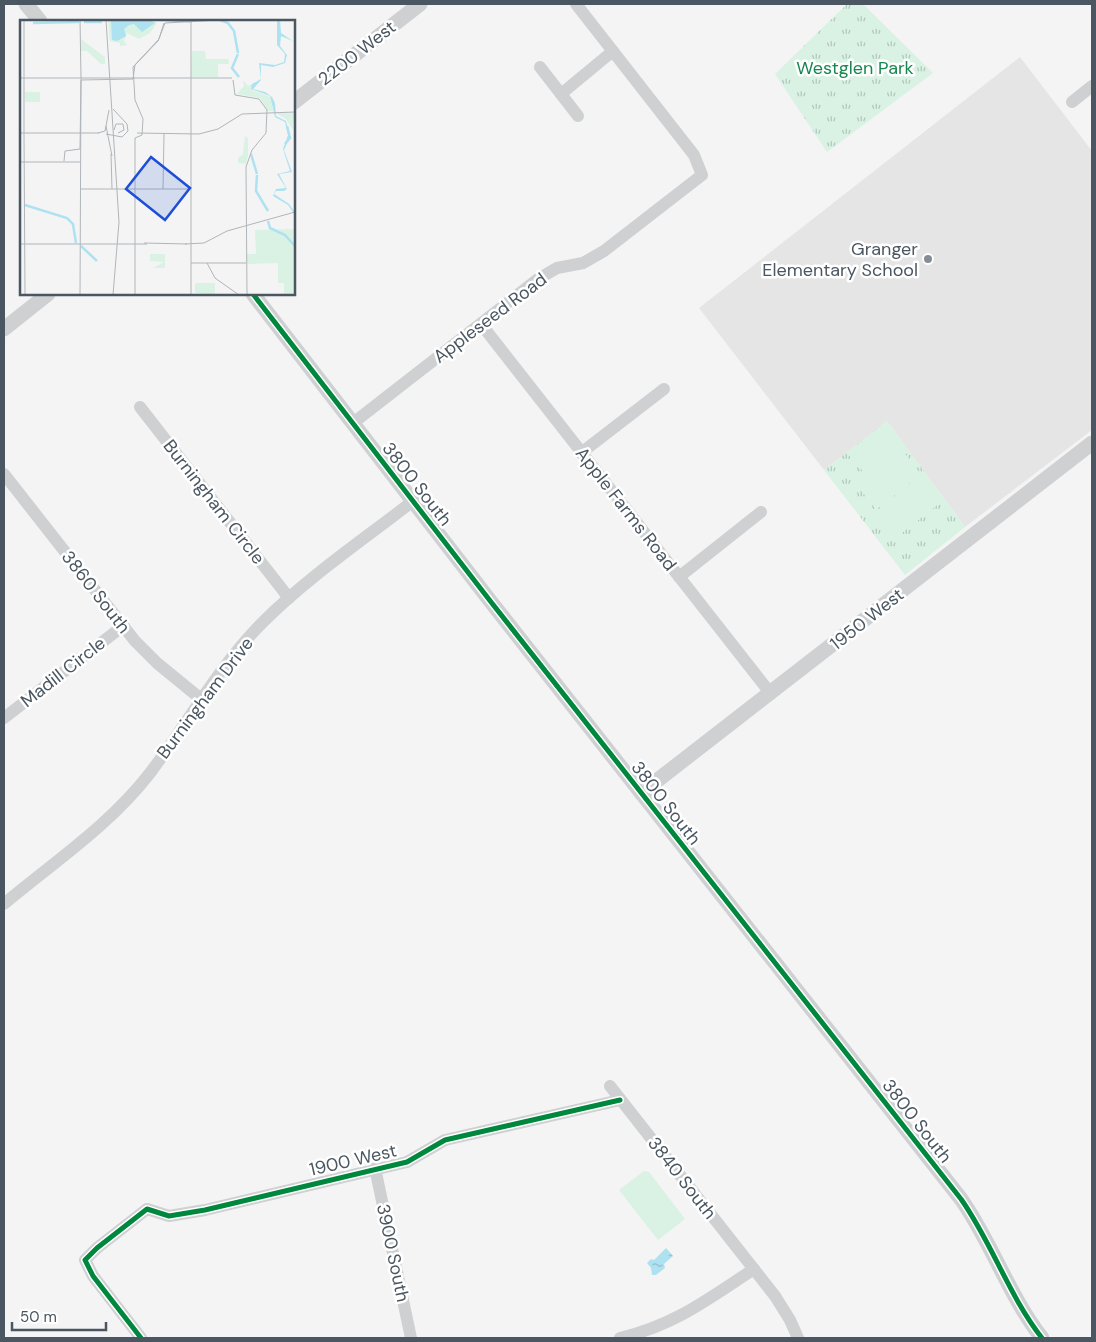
<svg xmlns="http://www.w3.org/2000/svg" width="1096" height="1342" font-family="'DM Sans',sans-serif">
  <defs>
    <pattern id="grass-tufts" width="24" height="20" patternUnits="userSpaceOnUse" patternTransform="scale(1.25)"><rect width="24" height="20" fill="#d9f2e3"/><path d="M3 7l-1-3M5 7V3M7 7l1-3M15 17l-1-3M17 17v-4M19 17l1-3" fill="none" stroke="#b2c7bb"/></pattern>
    <pattern id="water-ripples" width="26" height="14" patternUnits="userSpaceOnUse" patternTransform="scale(1.25)"><rect width="26" height="14" fill="#aee2f0"/><path d="M2 4q2-2 4 0t4 0M15 11q2-2 4 0t4 0" fill="none" stroke="#90bac6"/></pattern>
  </defs>
  <rect width="100%" height="100%" fill="#f4f4f4"/>
  <!-- education -->
  <polygon fill="#e6e5e6" points="1020,57 1092,151 1092,430 965,527 887,421 824,470 699,308"/>
  <!-- grass -->
  <g fill="url(#grass-tufts)">
    <polygon points="847,4 863,4 933,73 827,152 775,74"/>
    <polygon points="887,421 965,527 905,575 824,470"/>
  </g>
  <!-- pitch -->
  <g fill="#d9f2e3">
    <polygon points="882,425 899,447 865,474 847,453"/>
    <polygon points="903,451 921,474 876,510 858,486"/>
    <polygon points="923,478 941,502 897,537 878,513"/>
    <polygon points="644,1171 649,1172 685,1219 658,1240 619,1190"/>
  </g>
  <!-- water -->
  <polygon fill="url(#water-ripples)" points="666,1248 673,1256 664,1264 665,1268 656,1275 652,1275 651,1268 647,1263 651,1259 654,1260"/>
  <g fill="none" stroke-linecap="round" stroke-linejoin="round">
    <!-- minor -->
    <g stroke="#ced0d2" stroke-width="12">
      <polyline points="540,67 578,116"/>
      <polyline points="561,94 613,51"/>
      <polyline points="1072,102 1092,86"/>
      <polyline points="481,324 771,694"/>
      <polyline points="140,407 289,598"/>
      <polyline points="353,423 538,279 557,268 583,263 604,251 702,175 694,155 576,4"/>
      <polyline points="581,453 664,389"/>
      <polyline points="4,474 135,641 157,663 201,699"/>
      <polyline points="679,577 761,512"/>
      <polyline points="4,718 123,626"/>
      <path d="M4 904C54 862 110 825 150 773 188 723 218 667 263 622 308 577 363 540 413 501"/>
      <polyline points="610,1086 775,1296 790,1320 798,1338"/>
      <polyline points="375,1168 411,1338"/>
      <polyline points="141,1338 93,1276 85,1260 97,1248 147,1209 169,1216 205,1210 407,1162 445,1140 620,1100"/>
      <path d="M620 1338C675 1325 708 1299 754 1269"/>
    </g>
    <!-- tertiary -->
    <g stroke="#ced0d2" stroke-width="15">
      <polyline points="26,4 40,21"/>
      <polyline points="294,102 420,4"/>
      <path d="M253 294 491 602 961 1199C992 1243 1009 1296 1042 1338"/>
      <polyline points="4,329 48,294"/>
      <polyline points="641,793 1092,443"/>
    </g>
    <!-- cycleway casing -->
    <g stroke="#fff" stroke-width="8">
      <g id="cycleway">
        <path d="M253 294 491 602 961 1199C992 1243 1009 1296 1042 1338"/>
        <polyline points="141,1338 93,1276 85,1260 97,1248 147,1209 169,1216 205,1210 407,1162 445,1140 620,1100"/>
      </g>
    </g>
    <!-- cycleway -->
    <use href="#cycleway" stroke="#00873e" stroke-width="5"/>
  </g>
  <!-- markers -->
  <circle fill="#868d94" stroke="#fff" stroke-width="2" cx="928" cy="259" r="5"/>
  <g text-anchor="middle" stroke-width="5" stroke-linejoin="round" paint-order="stroke">
    <!-- street labels -->
    <g font-size="18" fill="#4a5661" stroke="#fff">
      <text transform="translate(357 53) rotate(-38)" y="6">2200 West</text>
      <text transform="translate(490 318) rotate(-37)" y="6">Appleseed Road</text>
      <text transform="translate(417 484) rotate(52)" y="6">3800 South</text>
      <text transform="translate(214 502) rotate(52)" y="6">Burningham Circle</text>
      <text transform="translate(626 509) rotate(52)" y="6">Apple Farms Road</text>
      <text transform="translate(96 592) rotate(52)" y="6">3860 South</text>
      <text transform="translate(867 619) rotate(-38)" y="6">1950 West</text>
      <text transform="translate(63 672) rotate(-38)" y="6">Madill Circle</text>
      <text transform="translate(205 698) rotate(-53)" y="6">Burningham Drive</text>
      <text transform="translate(666 803) rotate(52)" y="6">3800 South</text>
      <text transform="translate(917 1121) rotate(52)" y="6">3800 South</text>
      <text transform="translate(353 1160) rotate(-13)" y="6">1900 West</text>
      <text transform="translate(682 1178) rotate(52)" y="6">3840 South</text>
      <text transform="translate(393 1253) rotate(78)" y="6">3900 South</text>
    </g>
    <!-- park labels -->
    <g font-size="18" fill="#17864f" stroke="#fff">
      <text x="855" y="74">Westglen Park</text>
    </g>
    <!-- poi labels -->
    <g font-size="18" fill="#4a5661" stroke="#fff" text-anchor="end">
      <text x="918" y="255">Granger<tspan x="918" dy="21">Elementary School</tspan></text>
    </g>
  </g>
  <!-- overview -->
  <g transform="translate(20 20)">
    <rect width="275" height="275" fill="#f4f4f4"/>
    <path d="M88 0H133L137 3 130 13 119 19 107 13 104 21 107 25 100 26V23L90 21ZM61 19 85 37V44H81L67 31H61ZM172 31H185L186 39H208L209 44H198V57H171ZM223 60 228 66 236 62 231 70 250 77 253 91H248L240 78 217 74 224 66ZM5 72H20V82H5ZM256 93H275L273 110 266 99ZM225 116 228 118V135L226 144 218 143V138L223 134ZM275 209V275H264V263H258V243L227 244V234H236L235 210ZM130 234H145V248H133L144 242 130 241ZM195 263V275L175 273V263Z" fill="#d9f2e3"/>
    <path d="M91 0H130L135 3 122 12 114 4 109 5 104 9 106 16 97 21 92 20ZM257 0H260L261 13 273 21 261 16 260 26 267 35 265 43 253 47 241 45V60L233 69 245 72 252 77 255 83 256 96 266 101 270 117 264 130 272 152 259 154 267 169 264 171H256L254 174 269 184 274 191 275 195 268 185 253 176 256 169 266 168 257 154 270 151 263 129 268 115 265 102 255 97 250 76 231 69 232 64 241 59 239 43 255 45 264 42 265 34 257 25Z" fill="#aee2f0"/>
    <path fill="none" stroke="#aee2f0" stroke-width="2.5" d="M200 0 208 3 214 11 218 33M64 2H82M13 3 59 2M218 34 212 48 219 57M265 124 270 118 267 106M231 134 237 154M237 155 236 171 248 191M5 185 47 198 53 204 56 223M248 201 250 208 265 215 275 226M61 226 77 241"/>
    <path fill="none" stroke="#b0b5b9" stroke-width="1" d="M4 0V114M60 0 61 58M86 0 99 202 93 275M134 0 171 2M171 0V275M0 58H171M171 58H212M213 60 215 75 239 79 247 90 246 113 232 130 226 147 227 275M86 106 92 136M94 110 96 104H103L104 110 98 113M0 113H79M78 113 85 111 89 90M117 113 179 114 198 109 222 94 275 92M4 114 5 275M86 114 102 117 108 111 107 104 93 89M91 134 92 169M44 141 45 131 60 129 61 60 113 59 115 45 138 21 145 3 199 0M0 142H60M60 169H171M143 169 144 114M124 223 167 224M0 224H127M165 224 184 223 207 211 275 192M171 243H226M187 243 195 258 219 275M60 275 61 58M115 275V118L122 115 123 99 115 80 113 47 139 19 144 3"/>
    <path fill="#1d4ed8" fill-opacity="0.15" stroke="#1d4ed8" stroke-width="2.5" d="M131 137 170 168 145 200 106 169Z"/>
    <rect width="275" height="275" fill="none" stroke="#4a5661" stroke-width="2.5"/>
  </g>
  <!-- border -->
  <rect width="1096" height="1342" fill="none" stroke="#4a5661" stroke-width="10"/>
  <!-- scale -->
  <path d="M12 1322v8h94v-8" fill="none" stroke="#4a5661" stroke-width="2.5"/>
  <text x="20" y="1322" font-size="15" fill="#4a5661" stroke="#ffffff" stroke-width="4" paint-order="stroke">50 m</text>
</svg>
